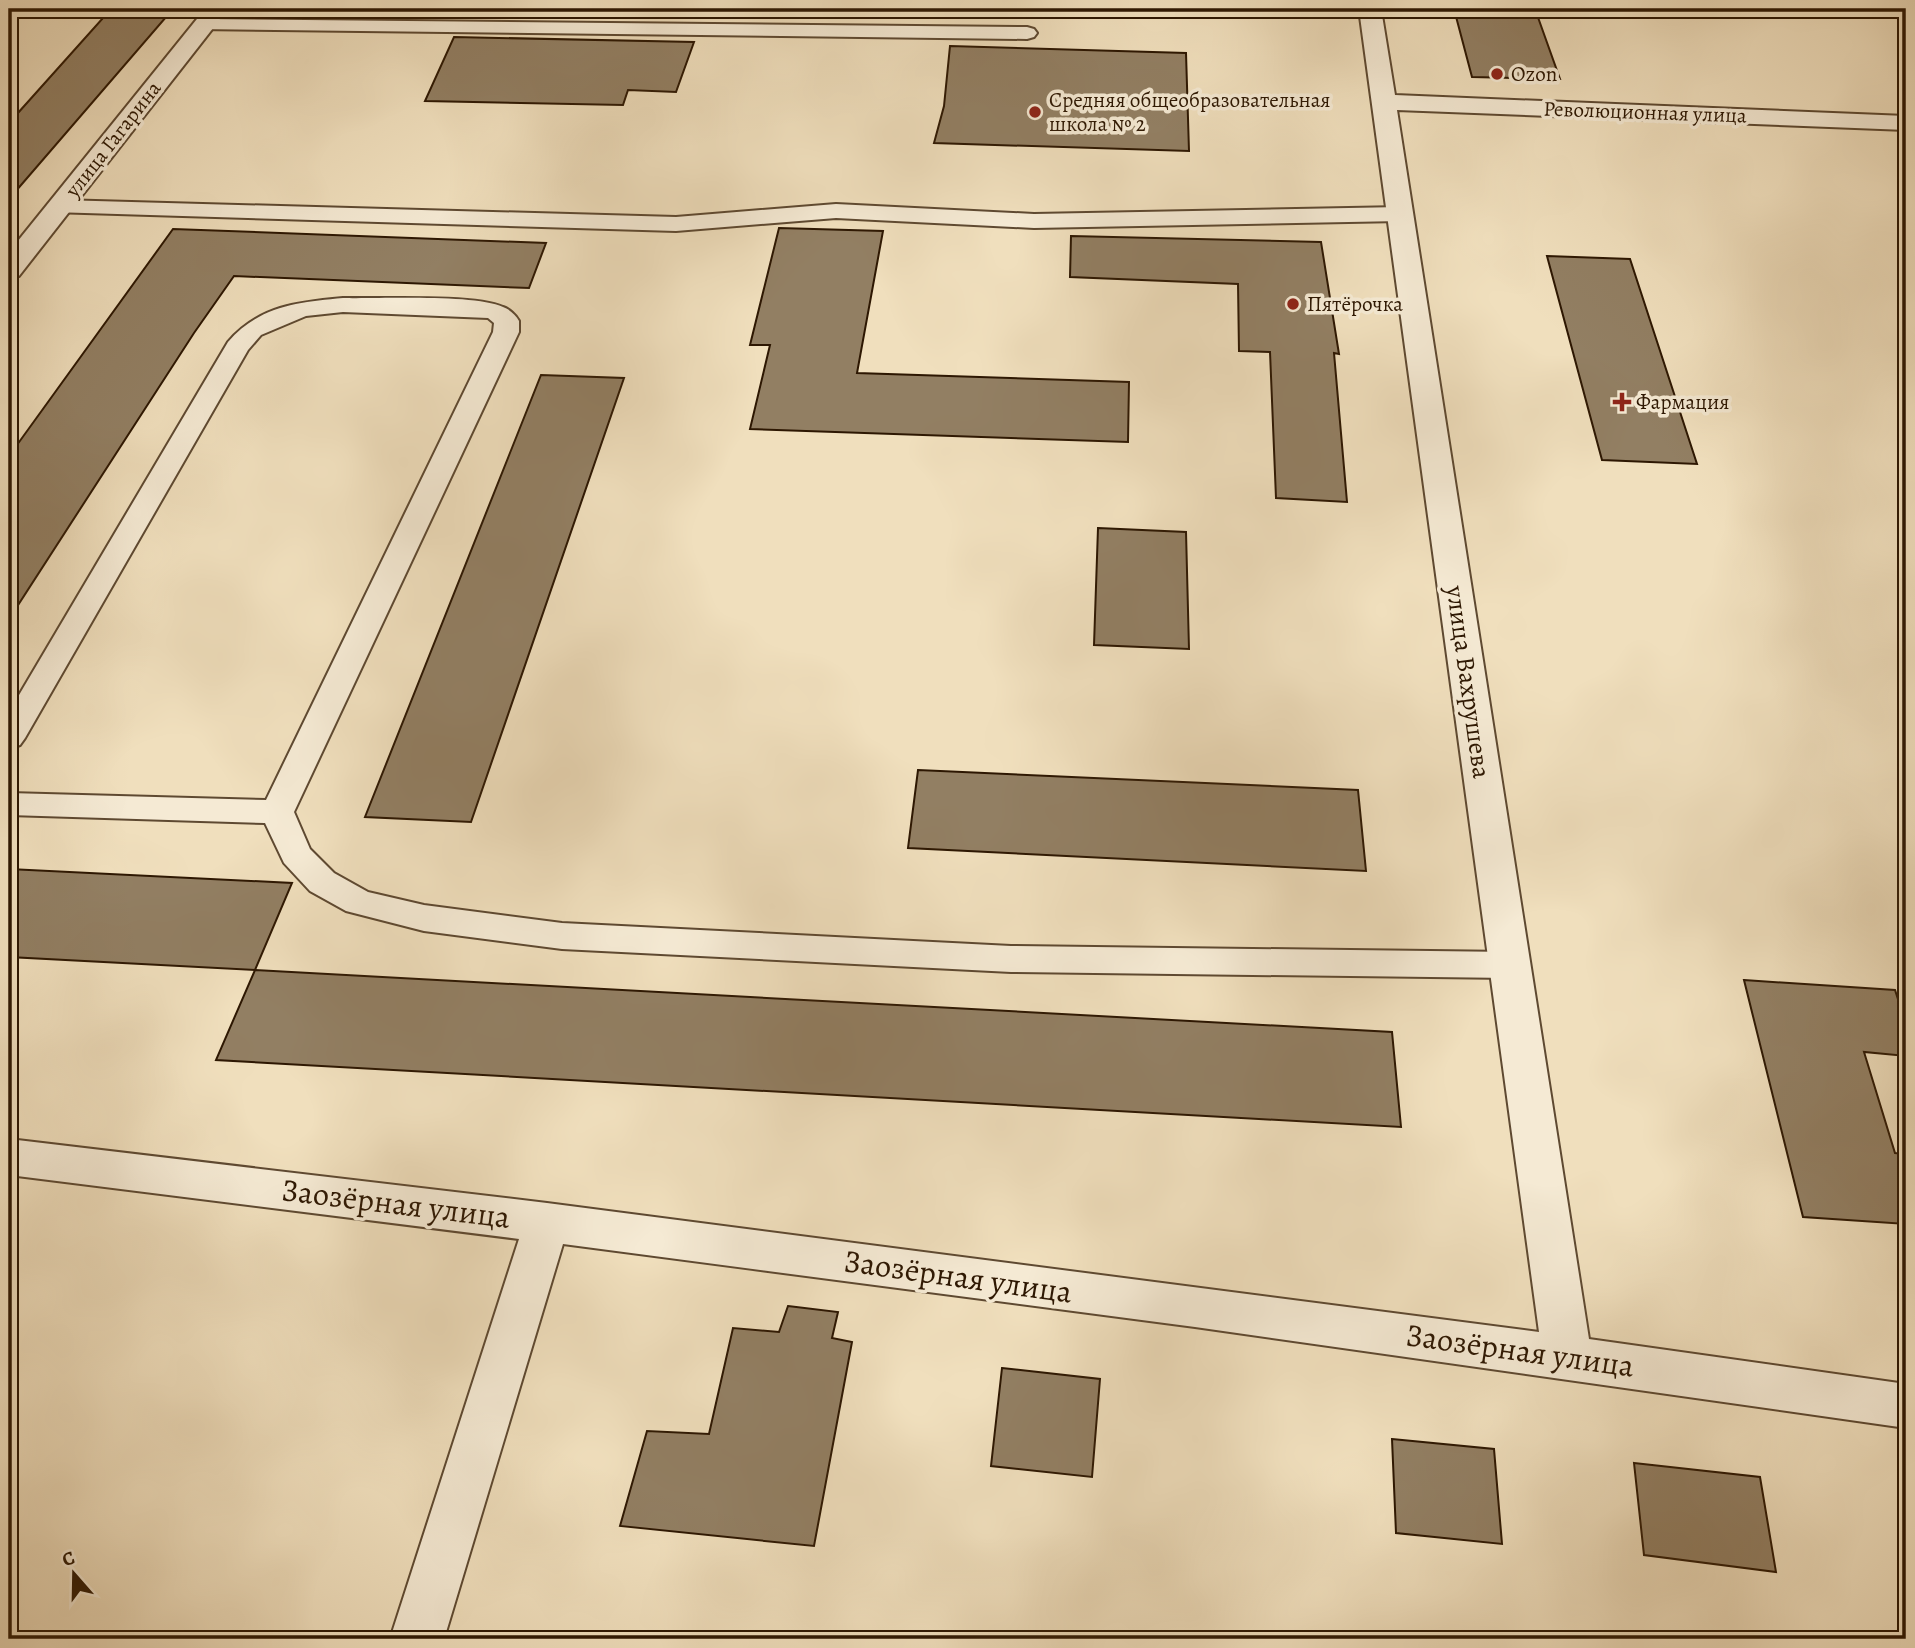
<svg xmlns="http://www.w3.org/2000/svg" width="1915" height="1648" font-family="Alegreya,serif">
  <rect width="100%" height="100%" fill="#f0dfbd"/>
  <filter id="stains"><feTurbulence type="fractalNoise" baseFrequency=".00286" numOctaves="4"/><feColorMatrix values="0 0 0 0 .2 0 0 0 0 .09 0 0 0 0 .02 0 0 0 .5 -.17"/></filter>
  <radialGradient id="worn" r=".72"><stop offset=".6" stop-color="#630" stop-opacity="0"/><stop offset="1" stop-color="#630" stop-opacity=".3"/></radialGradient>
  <!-- building -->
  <g fill="#927f63" stroke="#2d1702" stroke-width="2">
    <polygon points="111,9 173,9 9,199 9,123"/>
    <polygon points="1454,9 1535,9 1560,79 1472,77"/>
    <polygon points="454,37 694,42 676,92 628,90 623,105 425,101"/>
    <polygon points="950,46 1186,53 1189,151 934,143 944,106"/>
    <polygon points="779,228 883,231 857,373 1129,382 1128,442 750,429 770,345 750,345"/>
    <polygon points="173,229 546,243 529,288 234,276 194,333 9,619 9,456"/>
    <polygon points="1071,236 1321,242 1339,354 1334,353 1347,502 1276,498 1270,352 1239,351 1238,284 1070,277"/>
    <polygon points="1547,256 1630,259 1697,464 1602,460"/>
    <polygon points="541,375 624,378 471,822 365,817"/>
    <polygon points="1098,528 1186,532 1189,649 1094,645"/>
    <polygon points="918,770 1358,790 1366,871 908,848"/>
    <polygon points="9,869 292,883 255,970 9,957"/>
    <polygon points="255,970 1392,1032 1401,1127 216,1060"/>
    <polygon points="1744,980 1895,990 1906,1024 1906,1056 1864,1052 1895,1153 1906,1154 1906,1224 1803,1217"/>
    <polygon points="788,1306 838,1312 832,1338 852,1342 814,1546 620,1526 647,1431 709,1434 733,1328 779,1332"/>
    <polygon points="1002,1368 1100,1379 1092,1477 991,1466"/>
    <polygon points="1392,1439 1494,1449 1502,1544 1396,1533"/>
    <polygon points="1634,1463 1760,1477 1776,1572 1644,1555"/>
  </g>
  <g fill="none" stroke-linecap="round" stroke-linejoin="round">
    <!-- lane casing -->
    <g stroke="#5e4931" stroke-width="4">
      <g id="lane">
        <polygon points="204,19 1027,27 1034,29 1037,33 1034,37 1027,39 197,29 194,25 197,21"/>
        <polygon points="60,200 676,217 836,204 1034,214 1401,207 1409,209 1413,214 1409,219 1401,221 1034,228 836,218 676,231 52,212 49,207 52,202"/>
        <path d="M343 298C378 299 475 294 503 307 509 309 516 315 519 321V332L294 812 310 849 334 873 368 892 424 905 562 923 1011 946 1511 952 1524 956 1529 965 1524 974 1511 978 1011 972 562 949 424 931 346 911 310 891 284 863 265 823 9 815V793L266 800 493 332 494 323 488 318 343 312 306 316 261 335 248 350 25 738 20 745 9 749V712L228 342C259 306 298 302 343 298Z"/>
      </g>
    </g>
    <!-- street casing -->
    <g stroke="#5e4931" stroke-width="4">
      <g id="street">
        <polygon points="205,9 228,9 19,276 9,278 9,252"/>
        <polygon points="1359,9 1381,9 1395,95 1906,116 1906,130 1397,110 1589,1339 1906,1384 1906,1428 1195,1327 563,1244 444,1639 390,1639 519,1239 9,1175 9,1139 547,1203 1539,1332"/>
      </g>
    </g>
    <!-- lane -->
    <use href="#lane" fill="#f5ead4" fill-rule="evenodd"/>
    <!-- street -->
    <use href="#street" fill="#f5ead4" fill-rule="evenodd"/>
  </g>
  <!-- markers -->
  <g fill="#8f2418" stroke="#f5ead4" stroke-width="2.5">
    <circle cx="1497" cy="74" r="7"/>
    <circle cx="1035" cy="112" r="7"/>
    <circle cx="1293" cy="304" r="7"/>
    <path d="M1618.5 391.5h7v7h7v7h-7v7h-7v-7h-7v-7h7z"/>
  </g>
  <g text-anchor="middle" stroke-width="7" stroke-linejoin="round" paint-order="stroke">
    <!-- far-poi labels -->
    <g font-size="21" fill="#2d1702" stroke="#f5ead4" text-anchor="start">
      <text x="1511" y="81">Ozon</text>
      <text x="1049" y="107">Средняя общеобразовательная<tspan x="1049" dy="24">школа № 2</tspan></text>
      <text x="1307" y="311">Пятёрочка</text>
      <text x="1636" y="409">Фармация</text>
    </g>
    <!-- far-street labels -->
    <g font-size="21" fill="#2d1702" stroke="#f5ead4">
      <text transform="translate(1645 112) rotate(2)" y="7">Революционная улица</text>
      <text transform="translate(113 139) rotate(-52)" y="7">улица Гагарина</text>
    </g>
    <!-- street labels -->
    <g font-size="26" fill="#2d1702" stroke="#f5ead4">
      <text transform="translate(1469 682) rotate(82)" y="9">улица Вахрушева</text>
    </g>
    <!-- near-street labels -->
    <g font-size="32" fill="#2d1702" stroke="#f5ead4">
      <text transform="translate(396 1203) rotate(7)" y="11">Заозёрная улица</text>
      <text transform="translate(958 1276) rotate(8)" y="11">Заозёрная улица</text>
      <text transform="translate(1520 1350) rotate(8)" y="11">Заозёрная улица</text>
    </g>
  </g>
  <!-- margin -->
  <rect width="1915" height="1648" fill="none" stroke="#f0dfbd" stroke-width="35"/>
  <rect x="10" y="10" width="1894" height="1627" fill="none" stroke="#2d1702" stroke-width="3.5"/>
  <rect x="18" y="18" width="1880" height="1613" fill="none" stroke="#2d1702" stroke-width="2"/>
  <!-- north arrow -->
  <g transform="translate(74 1574) rotate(340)" stroke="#f5ead4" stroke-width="5" paint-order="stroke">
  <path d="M0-5L12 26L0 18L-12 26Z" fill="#2d1702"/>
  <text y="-10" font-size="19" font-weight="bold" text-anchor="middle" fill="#2d1702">С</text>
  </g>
  <rect width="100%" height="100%" filter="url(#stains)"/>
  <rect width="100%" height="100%" fill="url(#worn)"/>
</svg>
